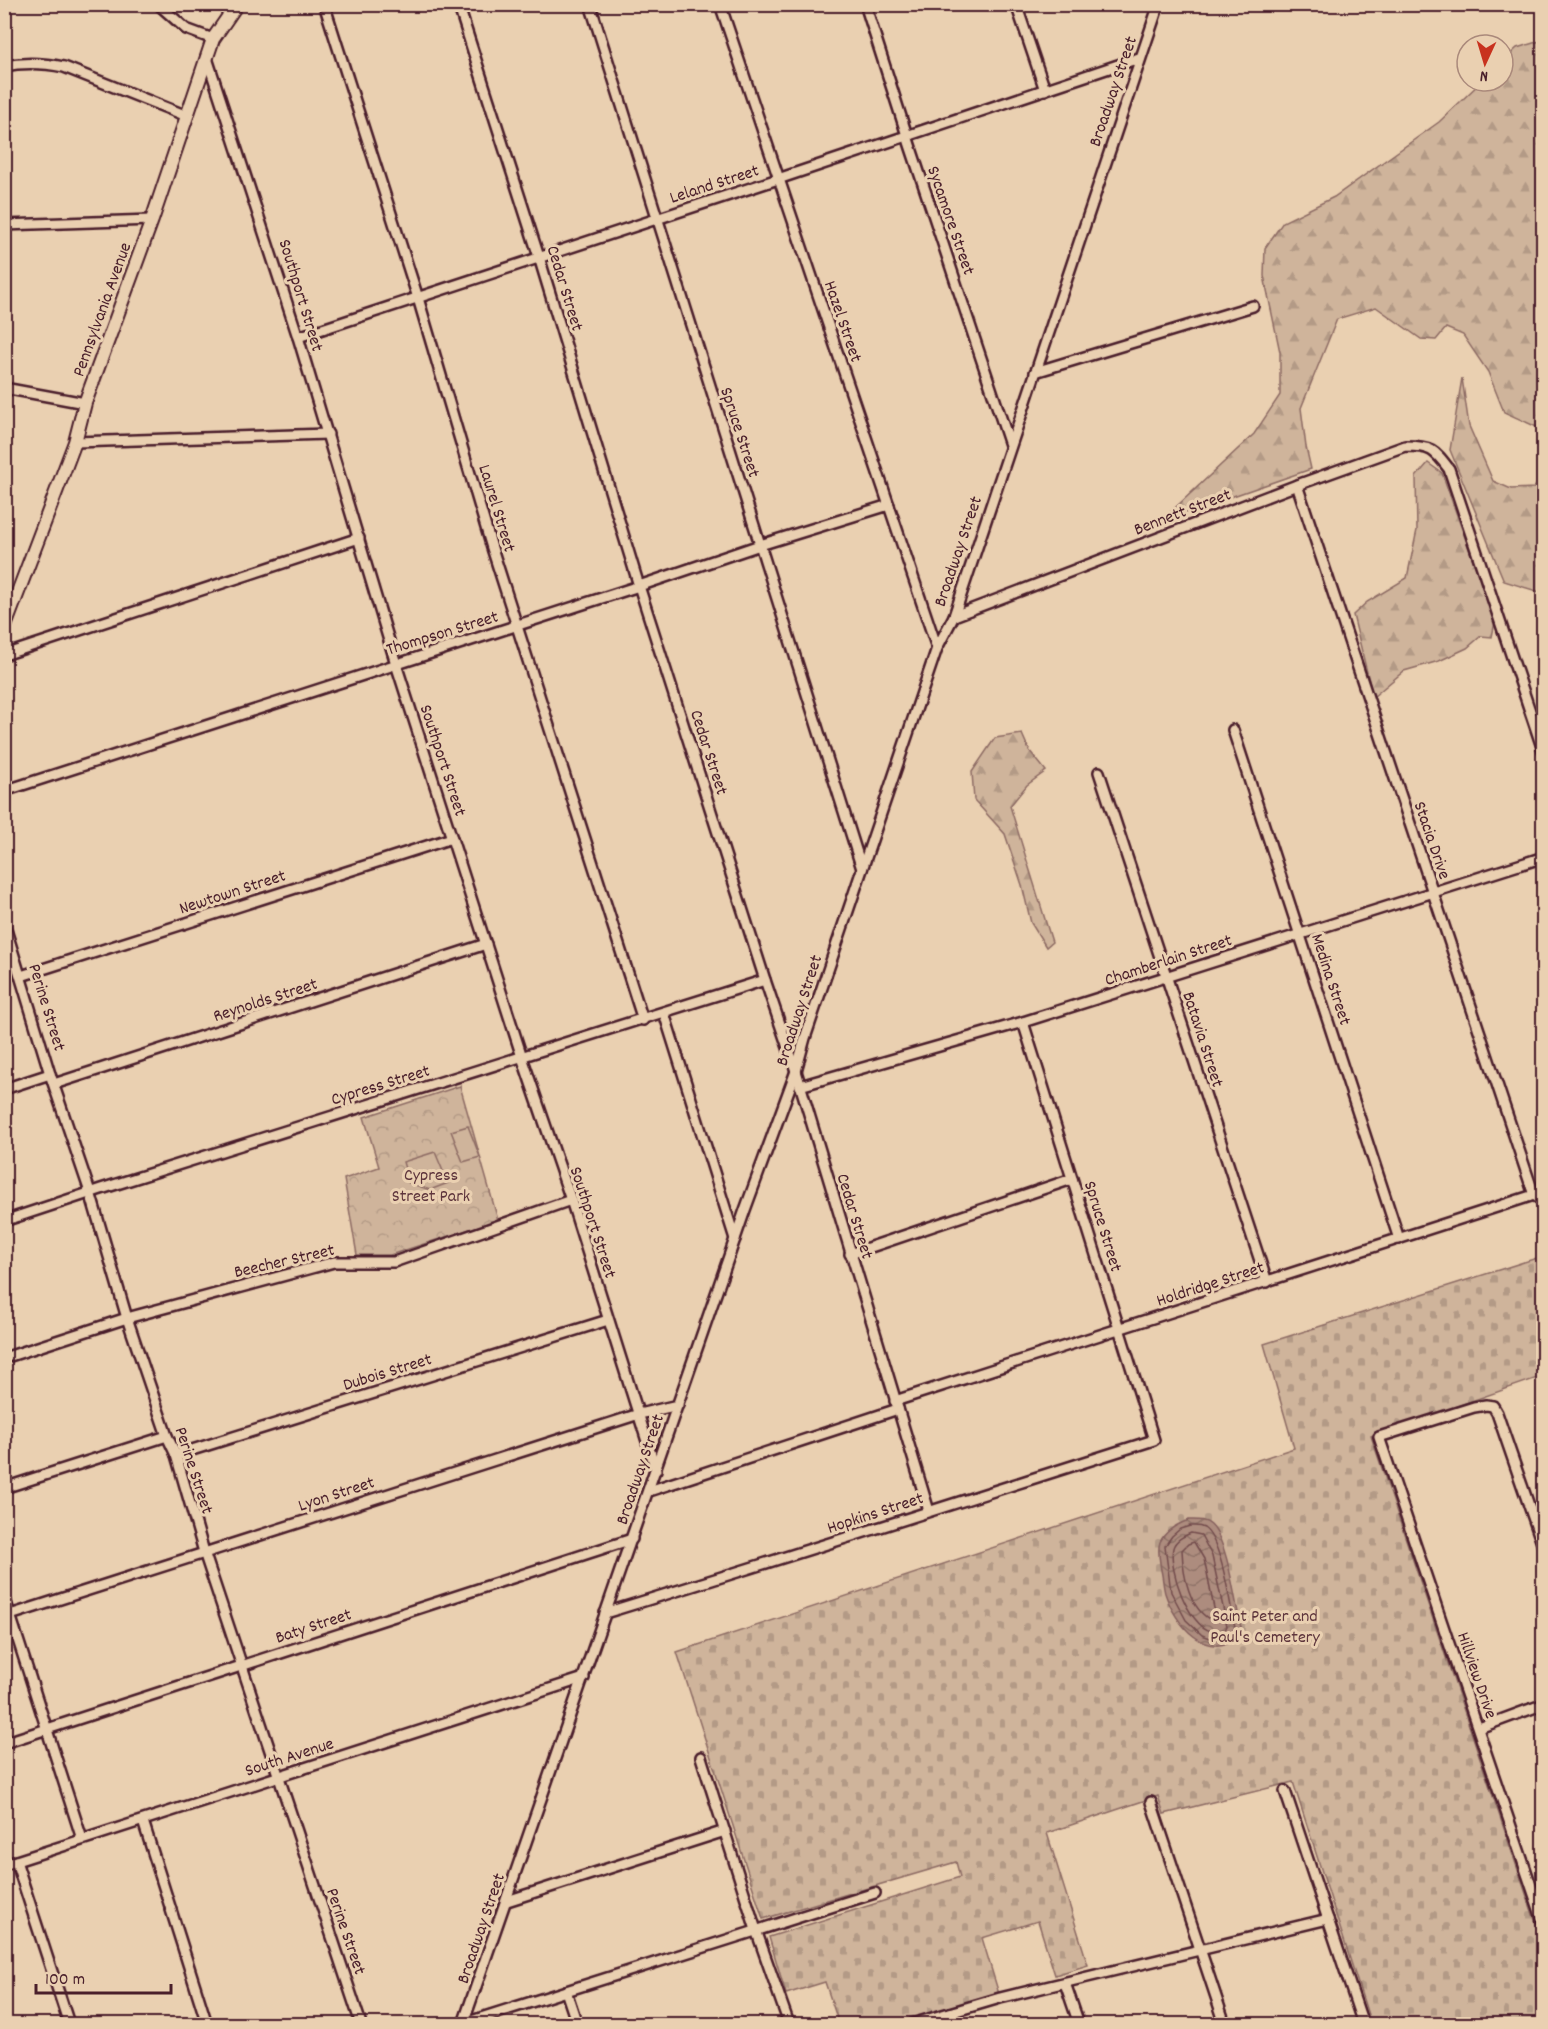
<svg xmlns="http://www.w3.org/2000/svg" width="1548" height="2029" font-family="Dekko,sans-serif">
  <defs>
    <pattern id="forest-firs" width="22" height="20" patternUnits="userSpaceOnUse" patternTransform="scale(1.5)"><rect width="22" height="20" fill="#cfb49b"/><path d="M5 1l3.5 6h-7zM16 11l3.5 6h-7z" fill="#b39a86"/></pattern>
    <pattern id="cemetery-stones" width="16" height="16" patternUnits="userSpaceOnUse" patternTransform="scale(1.5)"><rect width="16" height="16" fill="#cfb49b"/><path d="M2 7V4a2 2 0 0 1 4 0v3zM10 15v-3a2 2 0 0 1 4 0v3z" fill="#b39a86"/></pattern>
    <pattern id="park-crowns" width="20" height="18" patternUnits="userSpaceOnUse" patternTransform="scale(1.5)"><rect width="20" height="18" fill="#cfb49b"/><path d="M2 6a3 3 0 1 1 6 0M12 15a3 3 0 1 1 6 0" fill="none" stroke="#b39a86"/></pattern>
    <pattern id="water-waves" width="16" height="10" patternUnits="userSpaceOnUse" patternTransform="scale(1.5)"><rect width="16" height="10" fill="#ad8c7e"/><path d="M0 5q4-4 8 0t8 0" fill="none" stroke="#8f7267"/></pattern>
  </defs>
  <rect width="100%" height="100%" fill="#ead0b1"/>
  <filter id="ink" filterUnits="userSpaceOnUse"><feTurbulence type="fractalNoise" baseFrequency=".0167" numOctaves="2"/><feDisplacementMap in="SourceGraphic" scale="12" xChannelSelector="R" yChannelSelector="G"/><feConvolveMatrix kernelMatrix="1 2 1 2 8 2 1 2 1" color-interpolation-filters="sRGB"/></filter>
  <g filter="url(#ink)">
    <!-- forest -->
    <g fill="url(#forest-firs)" stroke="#8c6a63" stroke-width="1.5">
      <polygon points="1543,40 1543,466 1539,428 1504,412 1488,372 1463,335 1446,328 1436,340 1421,339 1376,307 1337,319 1301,408 1306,447 1311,469 1161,521 1254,434 1280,395 1280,352 1264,276 1265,248 1283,222 1334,197 1439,122 1482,81 1503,81 1503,61 1517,48"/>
      <polygon points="1462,378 1469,426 1493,481 1511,489 1534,488 1543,475 1543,593 1504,581 1450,450"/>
      <polygon points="1428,463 1442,473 1495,622 1492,637 1481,636 1467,648 1439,661 1404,671 1373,697 1353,615 1367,602 1407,578 1417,530 1416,477"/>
      <polygon points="1022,734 1029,750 1046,771 1027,785 1010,806 1052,942 1046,947 1031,923 1022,885 1005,834 974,800 972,772 995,738"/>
    </g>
    <!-- cemetery -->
    <polygon fill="url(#cemetery-stones)" stroke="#8c6a63" stroke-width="1.5" points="1543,1256 1543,1376 1371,1436 1543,1944 1543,2024 1371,2024 1293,1782 1164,1814 1158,1796 1047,1833 1088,1965 1055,1975 1038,1921 982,1938 999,1994 901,2024 839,2024 825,1982 786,1994 769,1937 960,1877 956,1862 763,1919 677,1652 1294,1448 1264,1344"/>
    <!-- park -->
    <polygon fill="url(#park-crowns)" stroke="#8c6a63" stroke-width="1.5" points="460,1086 498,1220 390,1255 357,1255 344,1179 379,1167 364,1117"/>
    <!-- pitch -->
    <g fill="#cfb49b" stroke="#8c6a63" stroke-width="1.5">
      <polygon points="468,1126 480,1157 463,1162 451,1131"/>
      <polygon points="435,1152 448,1183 430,1190 409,1183 403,1162"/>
    </g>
    <!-- water -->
    <path fill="url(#water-waves)" stroke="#85605d" stroke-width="1.5" d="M1189 1520C1196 1520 1205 1519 1211 1525 1228 1541 1235 1603 1241 1627L1240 1636C1207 1663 1175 1624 1165 1593 1163 1586 1163 1578 1161 1570 1160 1562 1157 1550 1160 1542 1166 1530 1177 1524 1189 1520Z"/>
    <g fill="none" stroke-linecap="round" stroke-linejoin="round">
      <!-- shore -->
      <g stroke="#724b4c" stroke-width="1.5">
        <path d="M1190 1526C1195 1526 1199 1525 1204 1528 1222 1540 1230 1606 1235 1627L1234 1632 1229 1636 1213 1639 1202 1635 1186 1620 1171 1592 1165 1546 1172 1536 1180 1529Z"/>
        <path d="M1191 1533 1201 1535 1212 1556 1227 1626 1225 1630C1220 1630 1215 1632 1211 1631 1188 1625 1168 1569 1173 1548 1175 1540 1184 1536 1191 1533Z"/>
        <path d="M1194 1542 1204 1559 1216 1618 1213 1621C1189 1610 1183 1575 1182 1550L1188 1544Z"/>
      </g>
      <!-- minor casing -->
      <g stroke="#4a1f2b" stroke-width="14">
        <g id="minor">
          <polyline points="158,4 186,29 213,39"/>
          <polyline points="324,4 418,298 492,548 643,1020"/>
          <polyline points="458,4 539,257 639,586 765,980 796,1071 929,1511"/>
          <polyline points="590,4 862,869"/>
          <polyline points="720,4 937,648"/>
          <polyline points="865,4 910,145 1010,445"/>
          <polyline points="1016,4 1045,90"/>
          <polyline points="207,58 298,337 396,664 522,1057 571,1200 656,1470"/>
          <path d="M4 66C25 62 44 63 64 67L187 116"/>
          <polyline points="4,225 152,220"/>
          <polyline points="298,337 778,179 1139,58"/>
          <polyline points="1035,372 1253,306"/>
          <polyline points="4,388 85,403"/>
          <polyline points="75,442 328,434"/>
          <polyline points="1297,485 1534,1195 1544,1202"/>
          <path d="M954 616 1297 485 1405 446C1431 446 1434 449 1449 469L1544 753"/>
          <polyline points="4,655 359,538"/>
          <polyline points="1233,730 1399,1239"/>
          <polyline points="1099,772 1267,1282"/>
          <polyline points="4,791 639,586 760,545 889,505"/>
          <polyline points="4,923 50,1074 90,1192 127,1318 167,1436 176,1455 204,1552 361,2024"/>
          <polyline points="21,976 452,838"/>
          <polyline points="664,1013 735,1239"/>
          <polyline points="54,1084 486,944"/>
          <polyline points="800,1086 1023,1022 1544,857"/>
          <polyline points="4,1089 50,1074"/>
          <polyline points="4,1221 101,1189 765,980"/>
          <polyline points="850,1254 1072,1179"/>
          <polyline points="4,1358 127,1318 334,1262 394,1262 571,1200"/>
          <polyline points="895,1401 1534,1195"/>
          <polyline points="176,1455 608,1320"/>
          <polyline points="4,1488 167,1436"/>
          <polyline points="649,1491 898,1409"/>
          <polyline points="1544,1549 1497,1413 1493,1406 1486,1405 1474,1407 1379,1437 1544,1924"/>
          <polyline points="4,1596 82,1839"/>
          <path d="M605 1613C789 1557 971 1498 1154 1440L1023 1022"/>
          <polyline points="4,1617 639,1414 678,1405"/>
          <polyline points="1479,1728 1544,1704"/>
          <polyline points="4,1743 632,1539"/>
          <polyline points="701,1757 756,1930 789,2024"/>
          <polyline points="1285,1791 1363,2024"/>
          <polyline points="1151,1802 1225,2024"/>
          <polyline points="143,1821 207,2024"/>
          <polyline points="16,1861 69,2024"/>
          <polyline points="4,1865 584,1678"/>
          <polyline points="507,1901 725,1831"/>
          <polyline points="1065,1983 1079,2024"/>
          <polyline points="566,1991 577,2024"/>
          <polyline points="462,2024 875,1893"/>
          <polyline points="463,2024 745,1210 796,1071 805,1038 937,648 954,616 1159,4"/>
          <polyline points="912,2024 1000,1998 1328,1919"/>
        </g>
      </g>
      <!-- major casing -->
      <g stroke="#4a1f2b" stroke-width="16">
        <polyline id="major" points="4,629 75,442 85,403 152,220 213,39 237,4"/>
      </g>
      <!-- minor -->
      <use href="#minor" stroke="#ead0b1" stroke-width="9"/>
      <!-- major -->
      <use href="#major" stroke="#ead0b1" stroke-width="12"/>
    </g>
  </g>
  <g text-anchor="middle" stroke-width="6" stroke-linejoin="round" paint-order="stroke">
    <!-- street labels -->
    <g font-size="18" fill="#4a1f2b" stroke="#ead0b1">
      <text transform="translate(1112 91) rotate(-71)" y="6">Broadway Street</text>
      <text transform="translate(714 183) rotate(-18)" y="6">Leland Street</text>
      <text transform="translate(952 220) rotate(71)" y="6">Sycamore Street</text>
      <text transform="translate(566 288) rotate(73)" y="6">Cedar Street</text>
      <text transform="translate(302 295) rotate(73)" y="6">Southport Street</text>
      <text transform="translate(101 309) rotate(-70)" y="6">Pennsylvania Avenue</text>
      <text transform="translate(844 321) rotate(71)" y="6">Hazel Street</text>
      <text transform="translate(741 432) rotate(72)" y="6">Spruce Street</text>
      <text transform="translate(498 508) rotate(73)" y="6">Laurel Street</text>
      <text transform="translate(1182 511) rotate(-21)" y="6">Bennett Street</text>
      <text transform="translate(957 551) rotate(-71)" y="6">Broadway Street</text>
      <text transform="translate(442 632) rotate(-17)" y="6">Thompson Street</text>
      <text transform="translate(710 752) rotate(72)" y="6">Cedar Street</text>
      <text transform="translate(444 760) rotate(72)" y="6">Southport Street</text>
      <text transform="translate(1433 840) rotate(71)" y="6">Stacia Drive</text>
      <text transform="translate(232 891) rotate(-18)" y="6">Newtown Street</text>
      <text transform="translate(1168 959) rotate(-18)" y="6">Chamberlain Street</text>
      <text transform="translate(1332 979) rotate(72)" y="6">Medina Street</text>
      <text transform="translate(265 999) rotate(-18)" y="6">Reynolds Street</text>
      <text transform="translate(48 1007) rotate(73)" y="6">Perine Street</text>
      <text transform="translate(798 1010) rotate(-72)" y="6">Broadway Street</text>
      <text transform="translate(1204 1039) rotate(72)" y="6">Batavia Street</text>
      <text transform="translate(380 1084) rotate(-17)" y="6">Cypress Street</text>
      <text transform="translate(856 1216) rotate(73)" y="6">Cedar Street</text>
      <text transform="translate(594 1222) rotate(72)" y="6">Southport Street</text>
      <text transform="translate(1104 1226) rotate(73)" y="6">Spruce Street</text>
      <text transform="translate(284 1260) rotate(-13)" y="6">Beecher Street</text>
      <text transform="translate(1210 1283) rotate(-18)" y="6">Holdridge Street</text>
      <text transform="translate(387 1371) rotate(-17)" y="6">Dubois Street</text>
      <text transform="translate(639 1469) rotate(-71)" y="6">Broadway Street</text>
      <text transform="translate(195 1470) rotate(72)" y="6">Perine Street</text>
      <text transform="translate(336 1493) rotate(-18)" y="6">Lyon Street</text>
      <text transform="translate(875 1512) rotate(-18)" y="6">Hopkins Street</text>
      <text transform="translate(313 1625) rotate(-18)" y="6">Baty Street</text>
      <text transform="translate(1478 1675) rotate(71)" y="6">Hillview Drive</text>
      <text transform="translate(289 1756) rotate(-18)" y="6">South Avenue</text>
      <text transform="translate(480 1928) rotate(-71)" y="6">Broadway Street</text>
      <text transform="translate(347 1931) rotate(71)" y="6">Perine Street</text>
    </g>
    <!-- park labels -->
    <g font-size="18" fill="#5e353c" stroke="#ead0b1">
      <text x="431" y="1180">Cypress<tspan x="431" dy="21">Street Park</tspan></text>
      <text x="1265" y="1621">Saint Peter and<tspan x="1265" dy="21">Paul's Cemetery</tspan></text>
    </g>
  </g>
  <!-- margin -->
  <rect width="1548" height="2029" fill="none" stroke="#ead0b1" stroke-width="24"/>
  <rect x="12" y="12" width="1524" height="2005" fill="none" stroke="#4a1f2b" stroke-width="2" filter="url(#ink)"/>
  <!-- north arrow -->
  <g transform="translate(1485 63) rotate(184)"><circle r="28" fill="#ead0b1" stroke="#aa897b" stroke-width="1.5"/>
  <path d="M0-4.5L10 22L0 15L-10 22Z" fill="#c8321e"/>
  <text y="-9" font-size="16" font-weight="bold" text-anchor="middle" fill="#4a1f2b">N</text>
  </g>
  <!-- scale -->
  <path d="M36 1984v9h135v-9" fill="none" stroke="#4a1f2b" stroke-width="3"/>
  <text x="45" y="1984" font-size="18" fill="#4a1f2b" stroke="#ead0b1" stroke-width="4.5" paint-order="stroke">100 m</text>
</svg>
